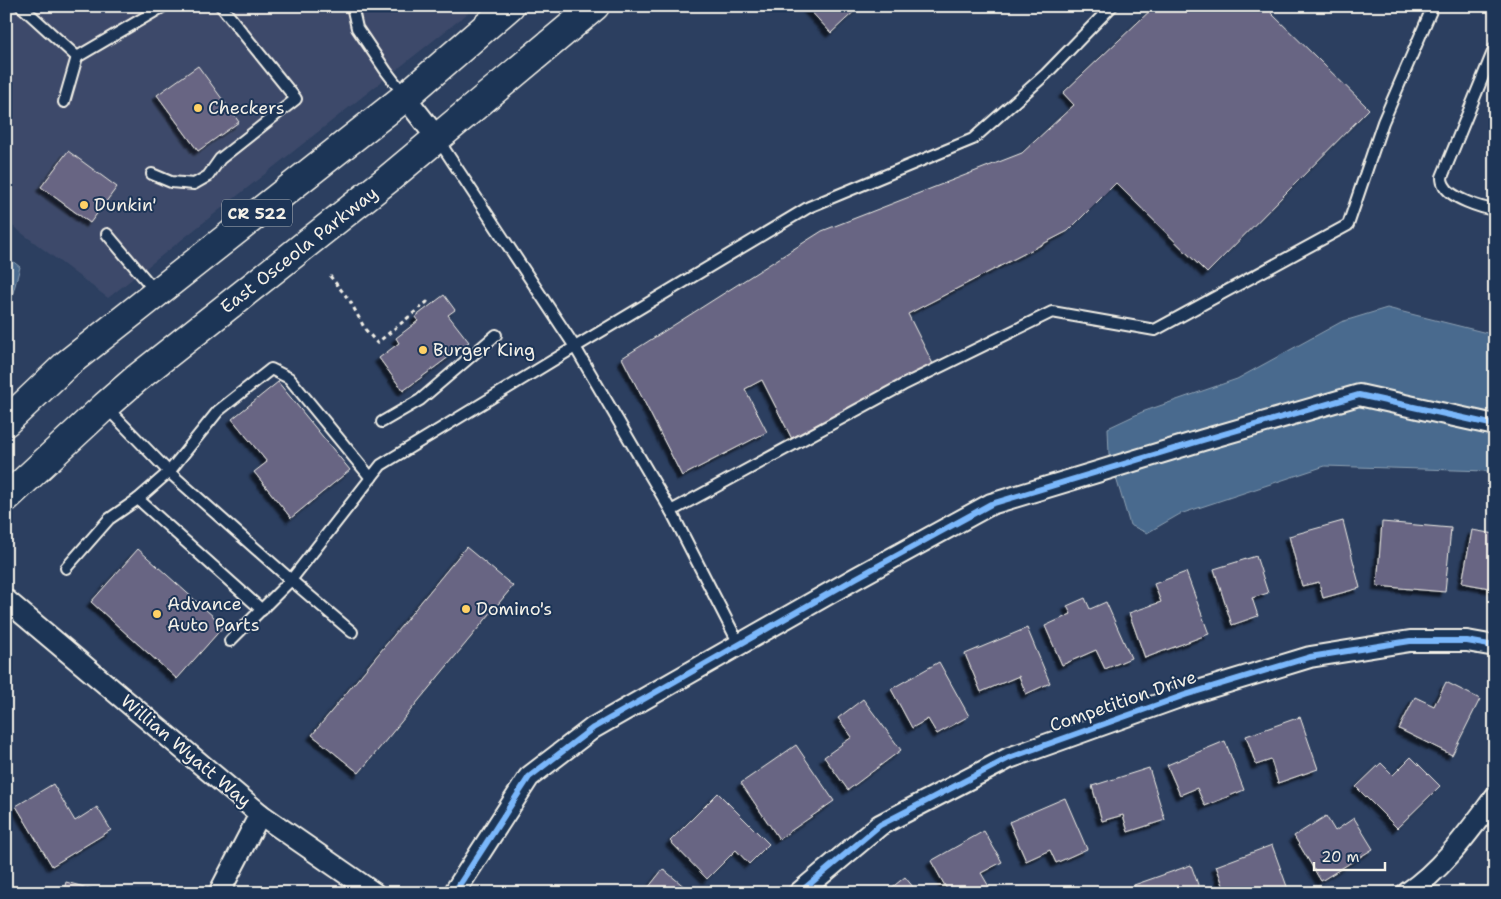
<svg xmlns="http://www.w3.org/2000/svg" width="1501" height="899" font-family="'Shantell Sans',sans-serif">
  <defs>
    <filter id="shadow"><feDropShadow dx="-4.5" dy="4.5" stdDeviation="1" flood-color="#0009"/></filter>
  </defs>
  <rect width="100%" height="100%" fill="#2c3f60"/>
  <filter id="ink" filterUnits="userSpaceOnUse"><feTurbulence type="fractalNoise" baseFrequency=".02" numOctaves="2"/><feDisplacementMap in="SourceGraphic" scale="10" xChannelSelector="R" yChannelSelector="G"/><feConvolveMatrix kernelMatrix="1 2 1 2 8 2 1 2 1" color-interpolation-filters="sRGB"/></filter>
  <g filter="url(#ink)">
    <!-- built -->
    <polygon fill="#3e4a6a" points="6,6 477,6 108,298 6,221"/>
    <!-- water -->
    <g fill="#486a8e" stroke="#8da0b2">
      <polygon points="6,256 20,267 11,300 6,304"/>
      <polygon points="1387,308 1495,335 1495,473 1487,471 1325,466 1180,514 1147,533 1130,525 1109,454 1108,428 1142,412 1237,379 1341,322"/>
    </g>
    <!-- building -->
    <g fill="#686583" stroke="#f4f1e8" filter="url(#shadow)">
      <polygon points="806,6 860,6 831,33"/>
      <polygon points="1155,6 1278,6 1271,13 1369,109 1207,273 1116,183 1068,231 908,314 934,366 792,439 762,380 745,389 767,432 682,476 622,358 822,231 1022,153 1074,105 1063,93"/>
      <polygon points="198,66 239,122 198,151 157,95"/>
      <polygon points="68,151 117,187 90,223 41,187"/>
      <polygon points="444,295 455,310 448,315 469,342 403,391 379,358 399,343 396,338 418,321 415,317"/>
      <polygon points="278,382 350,470 291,518 254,472 267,462 232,419"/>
      <polygon points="1343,521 1360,588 1323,598 1319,582 1302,586 1289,536"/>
      <polygon points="1382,522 1451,528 1445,592 1377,586"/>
      <polygon points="1472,530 1495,534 1495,589 1462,583"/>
      <polygon points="466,547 513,586 359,773 312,735"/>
      <polygon points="138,549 224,626 177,679 91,602"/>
      <polygon points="1256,556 1268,593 1252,598 1258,616 1232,625 1214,569"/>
      <polygon points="1186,572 1209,634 1145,658 1129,613 1161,602 1154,584"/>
      <polygon points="1085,598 1090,609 1106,602 1131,658 1105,669 1096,650 1062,665 1045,626 1071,614 1067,606"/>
      <polygon points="1027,628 1050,683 1026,694 1019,676 981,692 965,654"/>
      <polygon points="939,662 969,716 937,734 928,719 912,728 891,689"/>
      <polygon points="1446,682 1480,699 1452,755 1399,729 1415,697 1434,706"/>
      <polygon points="863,699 901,750 848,790 824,757 852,737 838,718"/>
      <polygon points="1300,717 1318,769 1278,783 1271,760 1256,765 1246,736"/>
      <polygon points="1225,741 1244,790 1205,806 1197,788 1180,795 1167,765"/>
      <polygon points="6,742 11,743 6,765"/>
      <polygon points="796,745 834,801 779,839 741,783"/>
      <polygon points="1411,757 1440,786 1397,828 1356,787 1381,763 1393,775"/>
      <polygon points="1149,768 1165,820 1128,832 1123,815 1102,821 1092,786"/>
      <polygon points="53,784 75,821 97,807 111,830 52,866 16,806"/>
      <polygon points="718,793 769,844 749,864 736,850 707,879 670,841"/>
      <polygon points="1065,798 1087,849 1056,863 1050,850 1026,861 1009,822"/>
      <polygon points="1326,816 1335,831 1354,818 1373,849 1321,881 1294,836"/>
      <polygon points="984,831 1002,862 981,873 991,890 985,893 949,893 931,861"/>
      <polygon points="1272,845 1289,892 1226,893 1216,866"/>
      <polygon points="1191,865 1201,893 1137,893 1134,885"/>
      <polygon points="663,869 692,893 644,893"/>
      <polygon points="905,877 918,893 885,893"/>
      <polygon points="66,882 106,893 63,893"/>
    </g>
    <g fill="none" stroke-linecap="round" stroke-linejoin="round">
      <!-- service casing -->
      <g stroke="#f4f1e8" stroke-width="14">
        <g id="service">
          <polyline points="21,6 77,57 164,6"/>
          <polyline points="352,6 357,28 386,71 405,96"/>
          <path d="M1495 47 1442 177C1442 179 1442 182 1444 185 1450 198 1481 208 1495 210"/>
          <polyline points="64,102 77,57"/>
          <polyline points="437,138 575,347 671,511 903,385 1052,312 1155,330 1348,225 1383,122 1433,6"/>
          <polyline points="152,174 171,182 194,184 208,176 220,159 296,99 221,6"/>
          <polyline points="107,234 156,292"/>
          <polyline points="106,407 169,472 291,580 381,465 575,347 809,207 973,139 1046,74 1112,6"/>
          <polyline points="382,422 420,400 496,335"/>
          <polyline points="138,499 169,472 218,411 271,369 289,378 371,478"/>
          <polyline points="671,511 739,644"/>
          <polyline points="66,568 109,519 138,499 262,610"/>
          <polyline points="230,641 291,580 352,632"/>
        </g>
      </g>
      <!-- minor casing -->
      <g stroke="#f4f1e8" stroke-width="24">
        <g id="minor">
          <polyline points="405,97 437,138"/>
          <polyline points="6,600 260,814 374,893"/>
          <polyline points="219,893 260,814"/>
          <polyline points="454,893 529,777 593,728 856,578 991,504 1203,440 1359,395 1495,425"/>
          <polyline points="799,893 880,825 1009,758 1185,695 1310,657 1410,641 1467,641 1495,646"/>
          <path d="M1407 893C1442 870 1470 830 1495 797"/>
        </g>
      </g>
      <!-- primary casing -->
      <g stroke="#f4f1e8" stroke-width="31">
        <g id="primary">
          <polyline points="6,422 67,364 405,97 510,6"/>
          <polyline points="6,498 105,406 136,379 387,180 595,6"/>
        </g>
      </g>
      <!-- path -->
      <polyline stroke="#f4f1e8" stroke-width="3" stroke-dasharray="4 4" stroke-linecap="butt" points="330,276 350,301 365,329 377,343 427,302 430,306"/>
      <!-- service -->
      <use href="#service" stroke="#1d3557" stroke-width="10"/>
      <!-- minor -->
      <use href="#minor" stroke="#1d3557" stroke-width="20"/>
      <!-- primary -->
      <use href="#primary" stroke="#1d3557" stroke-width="28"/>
      <!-- cycleway casing -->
      <g stroke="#1d3557" stroke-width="9">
        <g id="cycleway">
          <polyline points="454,893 529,777 593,728 856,578 991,504 1203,440 1359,395 1495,425"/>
          <polyline points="799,893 880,825 1009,758 1185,695 1310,657 1410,641 1467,641 1495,646"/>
        </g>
      </g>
      <!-- cycleway -->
      <use href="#cycleway" stroke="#7ab7fb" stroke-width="6"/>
    </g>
  </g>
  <!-- markers -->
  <g fill="#ffd166" stroke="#1d3557" stroke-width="2">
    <circle cx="198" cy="108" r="5"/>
    <circle cx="84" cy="205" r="5"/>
    <circle cx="423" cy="350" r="5"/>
    <circle cx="466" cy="609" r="5"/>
    <circle cx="157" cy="614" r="5"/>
  </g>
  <g text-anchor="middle" stroke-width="4" stroke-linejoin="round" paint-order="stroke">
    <!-- shield labels -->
    <rect fill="#1d3557" stroke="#b4b9bc" stroke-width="1" x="222" y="199.5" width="70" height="27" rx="4"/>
    <g font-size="16" font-weight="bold" fill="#f4f1e8">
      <text x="257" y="219">CR 522</text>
    </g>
    <!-- poi labels -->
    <g font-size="18" fill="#f4f1e8" stroke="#1d3557" text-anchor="start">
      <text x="208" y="114">Checkers</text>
      <text x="94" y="211">Dunkin'</text>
      <text x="433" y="356">Burger King</text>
      <text x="167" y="610">Advance<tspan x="167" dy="21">Auto Parts</tspan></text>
      <text x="476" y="615">Domino's</text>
    </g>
    <!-- street labels -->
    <g font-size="18" fill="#f4f1e8" stroke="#1d3557">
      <text transform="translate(299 250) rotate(-38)" y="6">East Osceola Parkway</text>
      <text transform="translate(1123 701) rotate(-19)" y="6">Competition Drive</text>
      <text transform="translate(186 751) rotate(40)" y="6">Willian Wyatt Way</text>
    </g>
  </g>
  <!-- margin -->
  <rect width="1501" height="899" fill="none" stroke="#1d3557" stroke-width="25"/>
  <rect x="12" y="12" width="1476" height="874" fill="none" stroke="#f4f1e8" stroke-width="2" filter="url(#ink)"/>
  <!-- scale -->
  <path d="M1314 862v8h71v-8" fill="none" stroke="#f4f1e8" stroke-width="2.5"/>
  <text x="1321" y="862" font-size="15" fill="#f4f1e8" stroke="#1d3557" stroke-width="4" paint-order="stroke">20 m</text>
</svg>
